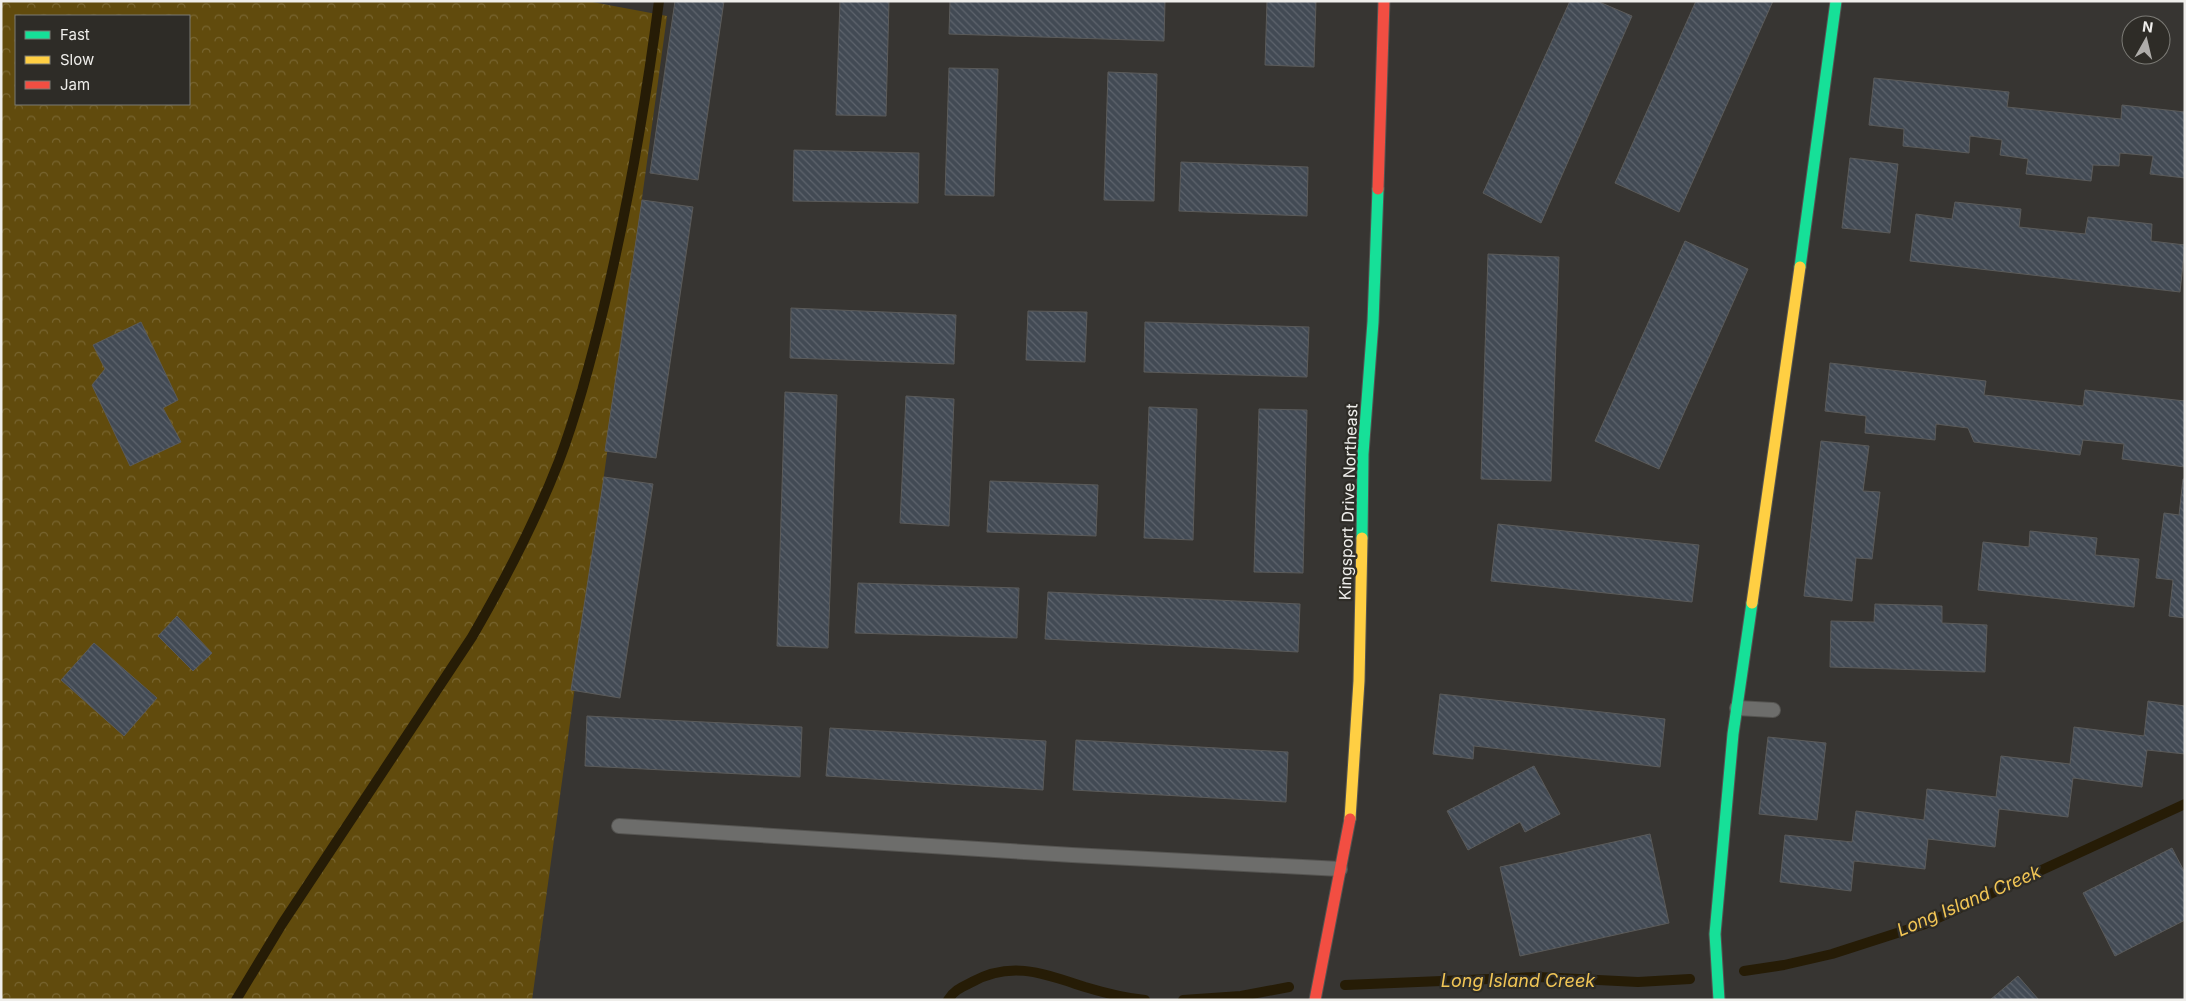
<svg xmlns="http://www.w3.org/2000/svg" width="2186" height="1001" font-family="Inter,sans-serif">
  <defs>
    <pattern id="forest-crowns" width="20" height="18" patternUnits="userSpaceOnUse" patternTransform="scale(1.25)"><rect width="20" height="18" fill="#614b0d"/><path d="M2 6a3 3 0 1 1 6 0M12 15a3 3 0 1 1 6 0" fill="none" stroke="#786530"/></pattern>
    <pattern id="building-back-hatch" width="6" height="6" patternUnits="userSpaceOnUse" patternTransform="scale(1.25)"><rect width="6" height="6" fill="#424a54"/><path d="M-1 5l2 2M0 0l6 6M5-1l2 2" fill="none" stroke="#5e646d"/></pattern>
  </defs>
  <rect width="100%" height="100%" fill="#373532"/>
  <!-- forest -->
  <path fill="url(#forest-crowns)" fill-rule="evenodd" d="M1 1H587L667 16 532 1000H1ZM16 16H189V104H16Z"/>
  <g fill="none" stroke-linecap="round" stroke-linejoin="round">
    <!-- stream -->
    <g stroke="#261c06" stroke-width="10">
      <polyline points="1744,971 1784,965 1832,954 1925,924 2185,804"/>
      <polyline points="1345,985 1538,977 1638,982 1690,979"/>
      <path d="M236 1000 282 924 472 637C505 580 535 523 559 461 579 408 593 353 606 298 629 200 646 101 659 1"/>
      <path d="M948 1000C954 990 962 987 972 982 1012 960 1045 974 1085 987 1105 993 1125 998 1145 1000"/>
      <polyline points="1183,1000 1241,996 1289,987"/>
    </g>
  </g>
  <!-- building -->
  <g fill="url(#building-back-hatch)" stroke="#5b5b5a">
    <polygon points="675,1 724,1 698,180 650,173"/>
    <polygon points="840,1 889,1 886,116 836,115"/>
    <polygon points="950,1 1165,1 1164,41 949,34"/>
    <polygon points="1267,1 1316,1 1314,67 1265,65"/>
    <polygon points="1570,1 1597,1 1632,16 1541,223 1483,193"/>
    <polygon points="1696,1 1773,1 1679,212 1615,183"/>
    <polygon points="949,68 998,69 994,196 945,195"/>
    <polygon points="1108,72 1157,74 1154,201 1104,200"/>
    <polygon points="1874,78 2009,92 2007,107 2121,119 2122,105 2185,112 2185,178 2150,174 2153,156 2120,153 2119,166 2093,165 2091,181 2026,174 2028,159 2000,155 2002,140 1970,136 1969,153 1903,146 1904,129 1869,125"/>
    <polygon points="794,150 919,153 918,203 793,201"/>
    <polygon points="1850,158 1898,164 1890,233 1842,228"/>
    <polygon points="1181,162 1308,167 1307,216 1179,211"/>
    <polygon points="642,200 693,207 656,458 605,451"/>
    <polygon points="1955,202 2021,209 2019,227 2085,234 2088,217 2152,224 2151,241 2185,245 2180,292 1910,261 1916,214 1952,219"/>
    <polygon points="1685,241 1748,269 1659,469 1595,441"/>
    <polygon points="1488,254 1559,257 1551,481 1481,479"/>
    <polygon points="791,308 956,315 954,364 790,358"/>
    <polygon points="1028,311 1087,312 1085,362 1026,360"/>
    <polygon points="141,322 178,400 163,408 181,442 130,466 92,385 105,369 93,345"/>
    <polygon points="1145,322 1309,327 1307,377 1144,372"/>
    <polygon points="1830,363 1986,381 1984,395 2083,406 2085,390 2185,401 2185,467 2122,459 2124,444 2083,440 2080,455 1974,442 1968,428 1936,424 1935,440 1865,433 1866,416 1825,411"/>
    <polygon points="785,392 837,395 828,648 777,646"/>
    <polygon points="906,396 954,399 949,526 900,523"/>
    <polygon points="1149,407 1197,409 1193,540 1144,538"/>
    <polygon points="1259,409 1307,410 1303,573 1254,572"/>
    <polygon points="1821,441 1869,446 1863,491 1880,492 1872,559 1856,558 1852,601 1804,596"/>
    <polygon points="604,477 653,484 620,698 571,690"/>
    <polygon points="2183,479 2185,479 2185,618 2169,616 2173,580 2156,578 2164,513 2179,515"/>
    <polygon points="990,481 1098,485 1096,536 987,532"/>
    <polygon points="1498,524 1699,545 1692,602 1491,581"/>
    <polygon points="2030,531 2097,538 2095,555 2139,559 2134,607 1978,590 1983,542 2029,547"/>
    <polygon points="858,583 1019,588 1017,638 855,633"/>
    <polygon points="1048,592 1300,604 1298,652 1045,639"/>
    <polygon points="1875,604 1942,606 1942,623 1987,625 1985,672 1830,667 1831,621 1874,622"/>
    <polygon points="177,616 212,653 193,671 158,636"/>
    <polygon points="94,643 157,698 124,736 61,680"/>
    <polygon points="1440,694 1665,719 1660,767 1474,746 1473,759 1433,754"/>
    <polygon points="2148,701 2185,706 2185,754 2147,750 2142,787 2073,778 2068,817 1999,809 1995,847 1928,839 1925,869 1854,861 1851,891 1780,882 1785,835 1852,842 1856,811 1924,820 1927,789 1996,797 2001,756 2070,764 2074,727 2144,736"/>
    <polygon points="587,716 802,727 800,777 585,766"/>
    <polygon points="830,728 1046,741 1043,790 826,776"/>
    <polygon points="1768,737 1826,743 1817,820 1759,814"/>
    <polygon points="1076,740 1288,752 1286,802 1073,790"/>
    <polygon points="1534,766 1560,814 1525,832 1520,822 1468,850 1447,811"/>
    <polygon points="1650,834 1669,923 1520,956 1500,867"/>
    <polygon points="2172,848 2185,873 2185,920 2115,956 2083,893"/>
    <polygon points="2018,976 2039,1000 1990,1000"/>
  </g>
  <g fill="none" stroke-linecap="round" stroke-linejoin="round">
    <!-- lane casing -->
    <g stroke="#555451" stroke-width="16">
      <g id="lane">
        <polyline points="1737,708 1773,710"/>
        <polyline points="619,826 1072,855 1340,869"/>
      </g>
    </g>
    <!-- fast casing -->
    <g stroke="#555451" stroke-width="13">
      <g id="fast">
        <polyline points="1800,267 1836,1"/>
        <polyline points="1362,538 1363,454 1373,322 1378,189"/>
        <polyline points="1719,1000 1715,934 1733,734 1752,603"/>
      </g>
    </g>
    <!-- slow casing -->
    <g stroke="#555451" stroke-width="13">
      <g id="slow">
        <polyline points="1752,603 1800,267"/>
        <polyline points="1350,819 1359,681 1362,538"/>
      </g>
    </g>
    <!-- jam casing -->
    <g stroke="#555451" stroke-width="13">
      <g id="jam">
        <polyline points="1378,189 1384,1"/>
        <polyline points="1315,1000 1350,819"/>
      </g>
    </g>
    <!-- lane -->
    <use href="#lane" stroke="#6d6d6b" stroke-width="14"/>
    <!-- fast -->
    <use href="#fast" stroke="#16e098" stroke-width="11"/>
    <!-- slow -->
    <use href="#slow" stroke="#ffcf43" stroke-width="11"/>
    <!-- jam -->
    <use href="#jam" stroke="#f24e42" stroke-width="11"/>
  </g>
  <g text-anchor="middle" stroke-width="4.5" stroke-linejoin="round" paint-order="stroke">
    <!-- street labels -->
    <g font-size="16" fill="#efeeeb" stroke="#2e2c27">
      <text transform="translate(1348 502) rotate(-88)" y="6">Kingsport Drive Northeast</text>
    </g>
    <!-- water labels -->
    <g font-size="18" font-style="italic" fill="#f1c555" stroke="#2e2c27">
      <text transform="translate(1969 901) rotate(-23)" y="6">Long Island Creek</text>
      <text x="1518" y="987">Long Island Creek</text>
    </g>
  </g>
  <!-- border -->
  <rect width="2186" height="1001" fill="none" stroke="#efeeeb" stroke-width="5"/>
  <!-- legend -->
  <rect x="15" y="15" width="175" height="90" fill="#2e2c27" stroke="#7b7a75"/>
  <rect x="25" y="31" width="25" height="8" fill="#16e098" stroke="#7b7a75"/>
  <text x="60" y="40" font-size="15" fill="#efeeeb">Fast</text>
  <rect x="25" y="56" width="25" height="8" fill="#ffcf43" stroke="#7b7a75"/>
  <text x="60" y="65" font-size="15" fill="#efeeeb">Slow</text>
  <rect x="25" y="81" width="25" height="8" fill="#f24e42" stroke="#7b7a75"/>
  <text x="60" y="90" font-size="15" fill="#efeeeb">Jam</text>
  <!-- north arrow -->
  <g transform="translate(2146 40) rotate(8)"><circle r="24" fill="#2e2c27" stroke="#7b7a75"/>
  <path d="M0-4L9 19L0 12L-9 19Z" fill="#afadaa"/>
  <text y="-8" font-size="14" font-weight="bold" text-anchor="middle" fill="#efeeeb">N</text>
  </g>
</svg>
